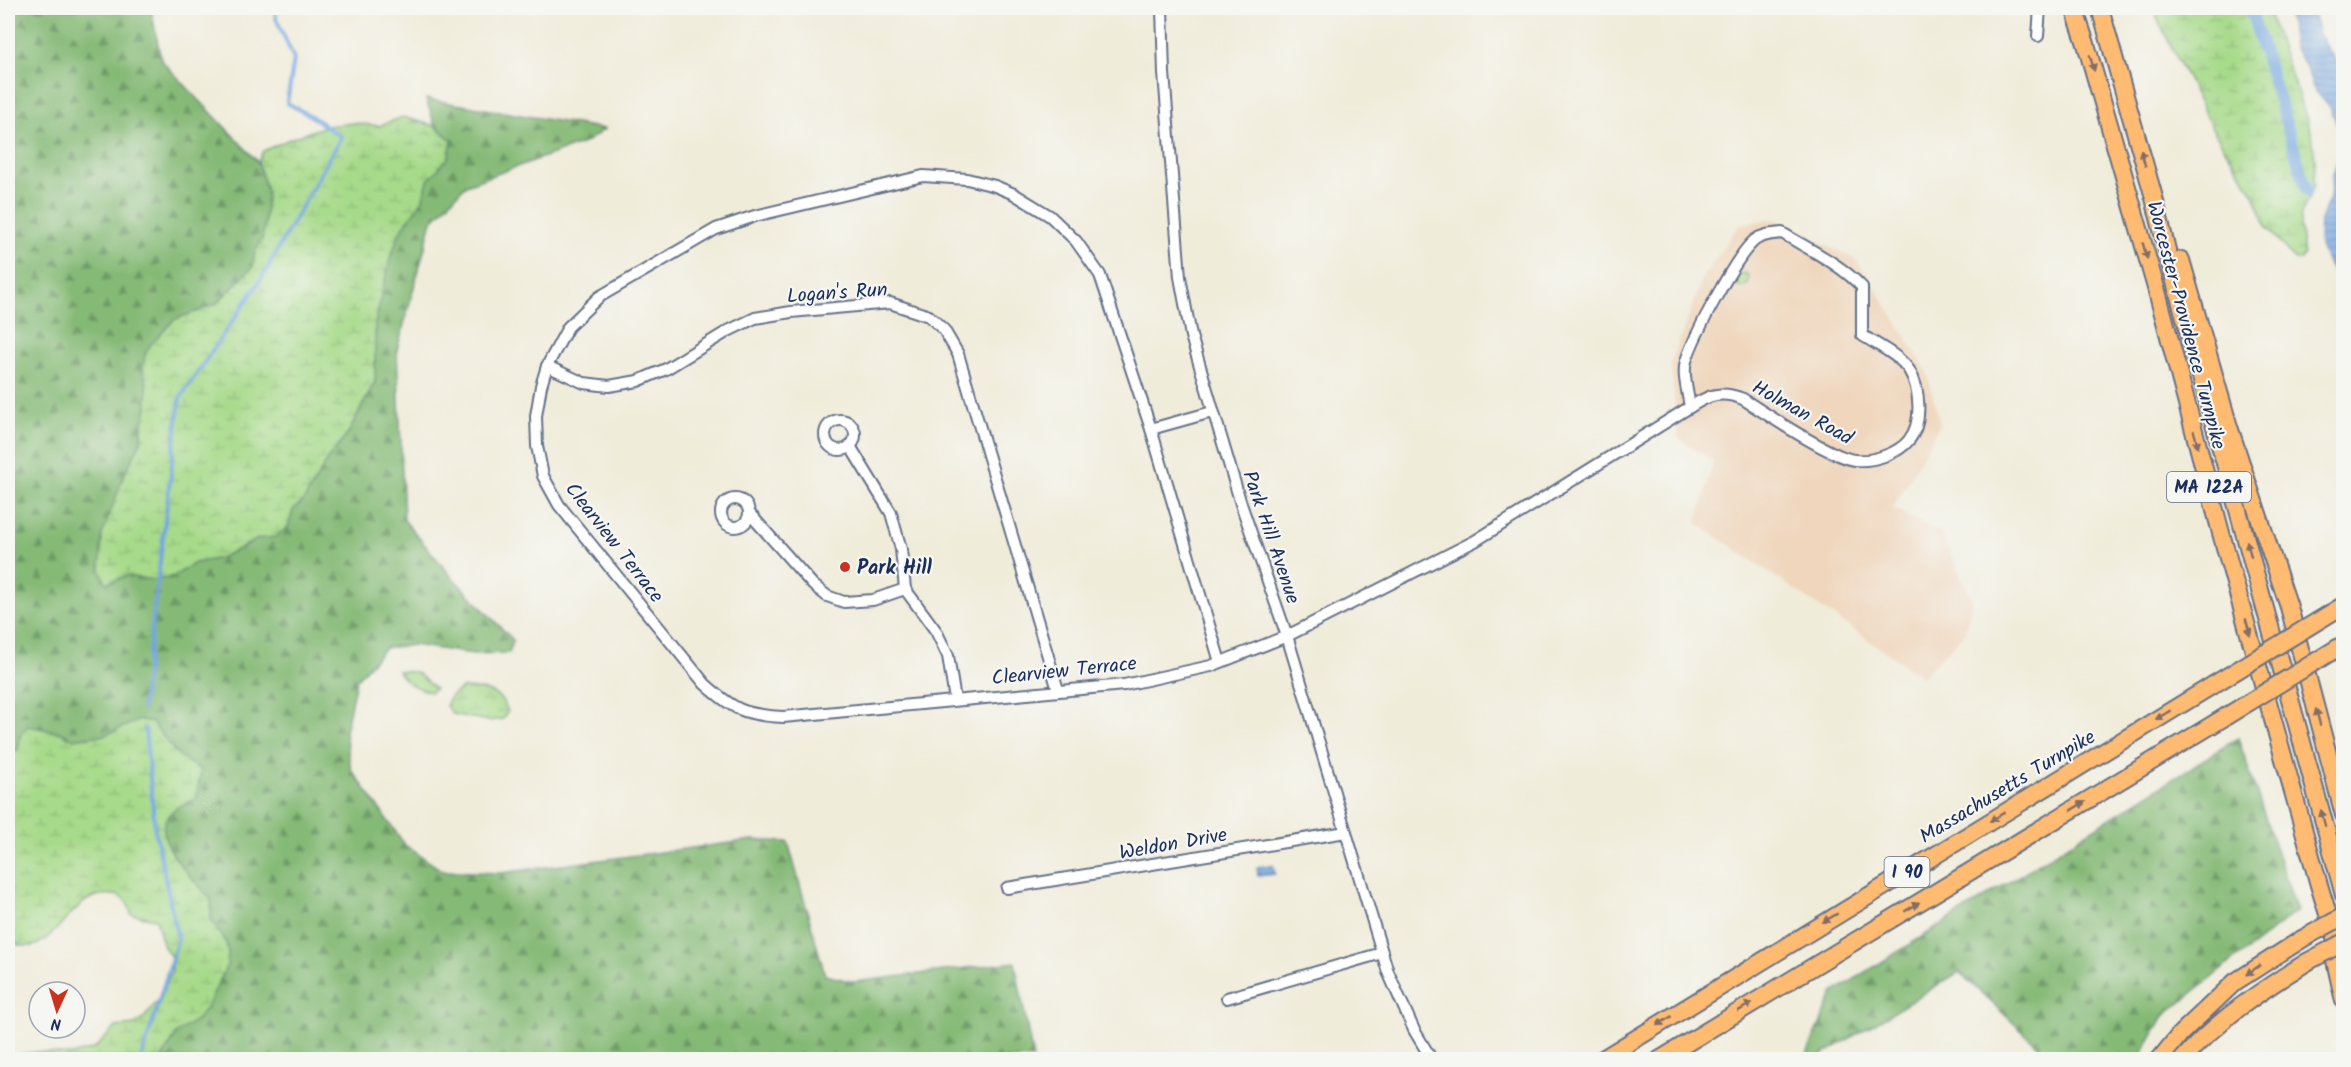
<svg xmlns="http://www.w3.org/2000/svg" width="2351" height="1067" font-family="Kalam,sans-serif">
  <defs>
    <pattern id="grass-tufts" width="24" height="20" patternUnits="userSpaceOnUse" patternTransform="scale(1.5)"><rect width="24" height="20" fill="#a7da8a"/><path d="M3 7l-1-3M5 7V3M7 7l1-3M15 17l-1-3M17 17v-4M19 17l1-3" fill="none" stroke="#8fbb7a"/></pattern>
    <pattern id="forest-firs" width="22" height="20" patternUnits="userSpaceOnUse" patternTransform="scale(1.5)"><rect width="22" height="20" fill="#85ba76"/><path d="M5 1l3.5 6h-7zM16 11l3.5 6h-7z" fill="#6c9864"/></pattern>
    <pattern id="wetland-marsh" width="20" height="14" patternUnits="userSpaceOnUse" patternTransform="scale(1.5)"><rect width="20" height="14" fill="#a7da8a"/><path d="M1 5h8M5 5V1M11 12h8M15 12V8" fill="none" stroke="#8fbb7a"/></pattern>
    <pattern id="water-rules" width="6" height="5" patternUnits="userSpaceOnUse" patternTransform="scale(1.5)"><rect width="6" height="5" fill="#74a6df"/><path d="M0 2.5h6" fill="none" stroke="#5e88b8"/></pattern>
  </defs>
  <rect width="100%" height="100%" fill="#f6f6f2"/>
  <filter id="ink" filterUnits="userSpaceOnUse"><feTurbulence type="fractalNoise" baseFrequency=".0167" numOctaves="2"/><feDisplacementMap in="SourceGraphic" scale="12" xChannelSelector="R" yChannelSelector="G"/><feConvolveMatrix kernelMatrix="1 2 1 2 8 2 1 2 1" color-interpolation-filters="sRGB"/></filter>
  <filter id="wash" filterUnits="userSpaceOnUse"><feTurbulence type="fractalNoise" baseFrequency=".008" numOctaves="4" result="noise"/><feDisplacementMap in="SourceGraphic" scale="24" xChannelSelector="R" yChannelSelector="G"/><feGaussianBlur stdDeviation="1.35" result="paint"/><feColorMatrix in="noise" values="0 0 0 0 0 0 0 0 0 0 0 0 0 0 0 0 0 1.4 0 .05"/><feComposite in="paint" operator="in"/></filter>
  <g filter="url(#wash)">
    <rect width="100%" height="100%" fill="#f0ecda"/>
    <!-- built -->
    <polygon fill="#efd6bc" points="1775,219 1856,260 1872,282 1927,371 1940,424 1893,508 1941,533 1972,600 1965,633 1922,677 1697,523 1713,461 1678,438 1671,363 1704,275 1740,224"/>
    <!-- grass -->
    <circle fill="url(#grass-tufts)" stroke="#618474" stroke-width="1.5" cx="1742" cy="280" r="7"/>
    <!-- forest -->
    <g fill="url(#forest-firs)" stroke="#50746a" stroke-width="1.5">
      <path d="M8 8H151L161 60 258 162 267 192 265 222 262 240 255 251 253 267 216 304 174 320 143 369 147 383V408L142 427 141 442 125 473 107 583 126 576 156 580 174 576 195 563 220 558 258 539 275 537 288 527 293 510 304 500 329 457 347 435 375 382V323L390 258 400 232 423 199 428 180 448 158 452 141 435 126 426 99 605 129 586 142 466 185 432 221 397 350 404 520 451 576 513 640 509 653 473 654 413 645 385 648 356 680 345 732 351 769 405 845 443 871 501 873 753 840 788 842 825 975 854 982 1015 962 1033 1059H161L177 1033 197 1019 227 965 228 953 226 943 211 920V899C196 883 150 840 168 816 175 807 186 803 196 797L201 771 178 755 151 722 140 720 105 735 73 739 59 732 21 733 18 750 8 752Z"/>
      <polygon points="2238,738 2297,911 2165,1014 2139,1059 2052,1059 1959,972 1816,1059 1805,1059 1834,992"/>
    </g>
    <!-- wetland -->
    <g fill="url(#wetland-marsh)" stroke="#618474" stroke-width="1.5">
      <polygon points="2152,8 2267,8 2312,134 2315,159 2314,186 2301,214 2300,226 2304,254 2300,260 2295,260 2267,227 2254,194 2212,128"/>
      <polygon points="403,117 435,126 452,141 448,158 428,180 423,199 400,232 390,258 375,323 375,381 347,435 329,457 304,500 293,510 288,527 275,537 258,539 220,558 195,563 174,576 156,580 126,576 106,583 100,570 102,535 125,473 141,442 142,427 147,408 147,383 143,369 145,354 151,344 174,320 216,304 253,267 255,251 262,240 265,222 267,192 258,162 263,151 292,138 326,126 354,123 379,126"/>
      <path d="M398 671 416 672 435 689 430 692C416 687 405 684 398 671Z"/>
      <path d="M462 688C482 689 500 689 508 711L503 719 488 721 453 714 446 706 451 696Z"/>
      <path d="M140 720 151 722 178 755 201 771 196 798C186 803 175 807 168 816 150 840 196 883 211 899V920L226 943 228 953 227 965 207 1007 197 1019 177 1033 161 1059H8V1056L37 1052 71 1055 94 1049 116 1027 135 1025 144 1018 158 1000 172 971 171 957 163 945 156 919 131 914C129 904 124 896 114 895 78 889 65 930 38 944 30 948 24 946 15 944L9 927 8 752 18 750 21 733 28 726 59 732 74 739 105 735Z"/>
    </g>
    <!-- water -->
    <g fill="url(#water-rules)" stroke="#486a9e" stroke-width="1.5">
      <polygon points="2288,8 2312,8 2319,34 2343,73 2343,283 2328,265 2319,243 2320,220 2330,198 2332,178 2339,156 2338,127 2330,107 2314,89 2305,65 2293,46"/>
      <polygon points="1273,865 1275,874 1258,876 1257,867"/>
    </g>
    <g fill="none" stroke-linecap="round" stroke-linejoin="round">
      <!-- stream -->
      <g stroke="#74a6df" stroke-width="4">
        <polyline points="142,708 180,398 260,281 341,137 311,116 287,103 294,59 276,18 275,8"/>
        <polyline points="141,1060 178,939 155,830 145,728"/>
      </g>
      <!-- canal -->
      <polyline stroke="#74a6df" stroke-width="12" points="2250,8 2307,190"/>
    </g>
  </g>
  <g filter="url(#ink)">
    <g fill="none" stroke-linecap="round" stroke-linejoin="round">
      <!-- minor casing -->
      <g stroke="#667189" stroke-width="14">
        <g id="minor">
          <polyline points="1162,8 1164,73 1180,277 1191,336 1241,504 1287,636 1388,972 1414,1030 1432,1060"/>
          <polyline points="2038,36 2040,8"/>
          <path d="M1782 233C1809 249 1840 264 1862 287V335C1877 345 1899 355 1909 370 1920 388 1923 423 1909 440 1898 454 1872 462 1855 460 1832 458 1766 414 1743 399 1721 390 1709 395 1690 407 1688 393 1682 374 1686 361 1694 336 1736 255 1755 240 1763 234 1773 234 1782 233Z"/>
          <polyline points="547,366 584,383 609,386 638,381 666,369 728,331 755,318 791,312 890,303 929,316 944,330 958,354 1058,690"/>
          <polyline points="1212,412 1151,429 1220,662"/>
          <circle cx="840" cy="435" r="15"/>
          <path d="M1151 429 1100 275 1076 241 1050 216 1014 194 995 186 967 179 923 176 755 216 716 229 599 297 568 327 547 366 541 386 536 416 537 446 543 476 559 505 705 684C734 710 744 715 783 717L1124 685 1211 666 1287 636 1475 541 1690 407"/>
          <polyline points="850,446 891,513 901,549 905,589 936,631 948,656 955,700"/>
          <circle cx="735" cy="513" r="14"/>
          <polyline points="750,514 813,585 827,596 844,602 873,600 905,589"/>
          <polyline points="1007,888 1346,832"/>
          <polyline points="1227,998 1382,953"/>
        </g>
      </g>
      <!-- highway casing -->
      <g stroke="#667189" stroke-width="20">
        <g id="highway">
          <polyline points="2074,8 2086,44 2158,295 2221,533 2319,885 2344,966"/>
          <polyline points="2100,8 2153,194 2174,278 2344,895"/>
          <polyline points="2181,260 2229,427 2289,607 2344,815"/>
          <polyline points="2334,956 2344,1001"/>
          <polyline points="1601,1060 2213,685"/>
          <polyline points="1659,1060 2225,717"/>
          <polyline points="2159,1060 2181,1033 2235,982 2302,939"/>
          <path d="M2182 1060C2217 1020 2262 990 2307 962"/>
        </g>
      </g>
      <!-- minor -->
      <use href="#minor" stroke="#fff" stroke-width="10"/>
      <!-- highway -->
      <use href="#highway" stroke="#ffbb71" stroke-width="16"/>
      <!-- highway-bridge casing -->
      <g stroke="#667189" stroke-width="20" stroke-linecap="butt">
        <g id="highway-bridge">
          <polyline points="2213,685 2344,605"/>
          <polyline points="2225,717 2344,644"/>
          <polyline points="2302,939 2344,916"/>
          <polyline points="2307,962 2344,942"/>
        </g>
      </g>
      <!-- highway-bridge -->
      <use href="#highway-bridge" stroke="#ffbb71" stroke-width="16"/>
    </g>
    <!-- one-way arrows -->
    <defs><path id="oneway-solid" d="M-6-.8H1V-3.2L6.5 0L1 3.2V.8H-6Z" transform="scale(1.5)"/></defs>
    <g fill="#826e67">
      <use href="#oneway-solid" transform="translate(2092 63) rotate(74)"/>
      <use href="#oneway-solid" transform="translate(2143 158) rotate(-106)"/>
      <use href="#oneway-solid" transform="translate(2145 251) rotate(74)"/>
      <use href="#oneway-solid" transform="translate(2196 439) rotate(75)"/>
      <use href="#oneway-solid" transform="translate(2249 549) rotate(-105)"/>
      <use href="#oneway-solid" transform="translate(2248 627) rotate(74)"/>
      <use href="#oneway-solid" transform="translate(2163 715) rotate(149)"/>
      <use href="#oneway-solid" transform="translate(2318 717) rotate(-105)"/>
      <use href="#oneway-solid" transform="translate(2078 806) rotate(-31)"/>
      <use href="#oneway-solid" transform="translate(1997 817) rotate(149)"/>
      <use href="#oneway-solid" transform="translate(2323 818) rotate(-105)"/>
      <use href="#oneway-solid" transform="translate(1912 907) rotate(-31)"/>
      <use href="#oneway-solid" transform="translate(1830 918) rotate(149)"/>
      <use href="#oneway-solid" transform="translate(2253 970) rotate(146)"/>
      <use href="#oneway-solid" transform="translate(1745 1007) rotate(-31)"/>
      <use href="#oneway-solid" transform="translate(1664 1021) rotate(148)"/>
    </g>
  </g>
  <!-- markers -->
  <circle fill="#c8321e" stroke="#f6f6f2" stroke-width="2" cx="845" cy="567" r="6"/>
  <g text-anchor="middle" stroke-width="4.5" stroke-linejoin="round" paint-order="stroke">
    <!-- shield labels -->
    <g fill="#f6f6f2" stroke="#5d6b8a" stroke-width="1.5">
      <rect x="2167" y="472" width="84" height="30" rx="4.5"/>
      <rect x="1884.5" y="857" width="45" height="30" rx="4.5"/>
    </g>
    <g font-size="18" font-weight="bold" fill="#1b2f5e">
      <text x="2209" y="493">MA 122A</text>
      <text x="1907" y="878">I 90</text>
    </g>
    <!-- street labels -->
    <g font-size="20" fill="#1b2f5e" stroke="#f6f6f2">
      <text transform="translate(837 292) rotate(-4)" y="7">Logan's Run</text>
      <text transform="translate(2187 325) rotate(75)" y="7">Worcester-Providence Turnpike</text>
      <text transform="translate(1803 412) rotate(29)" y="7">Holman Road</text>
      <text transform="translate(1272 537) rotate(71)" y="7">Park Hill Avenue</text>
      <text transform="translate(615 542) rotate(52)" y="7">Clearview Terrace</text>
      <text transform="translate(1064 670) rotate(-6)" y="7">Clearview Terrace</text>
      <text transform="translate(2007 786) rotate(-31)" y="7">Massachusetts Turnpike</text>
      <text transform="translate(1173 843) rotate(-10)" y="7">Weldon Drive</text>
    </g>
    <!-- poi labels -->
    <g font-size="20" font-weight="bold" fill="#1b2f5e" stroke="#f6f6f2" text-anchor="start">
      <text x="857" y="574">Park Hill</text>
    </g>
  </g>
  <!-- margin -->
  <rect width="2351" height="1067" fill="none" stroke="#f6f6f2" stroke-width="30"/>
  <!-- north arrow -->
  <g transform="translate(57 1010) rotate(184)"><circle r="28" fill="#f6f6f2" stroke="#9ea6b7" stroke-width="1.5"/>
  <path d="M0-4.5L10 22L0 15L-10 22Z" fill="#c8321e"/>
  <text y="-9" font-size="16" font-weight="bold" text-anchor="middle" fill="#1b2f5e">N</text>
  </g>
</svg>
